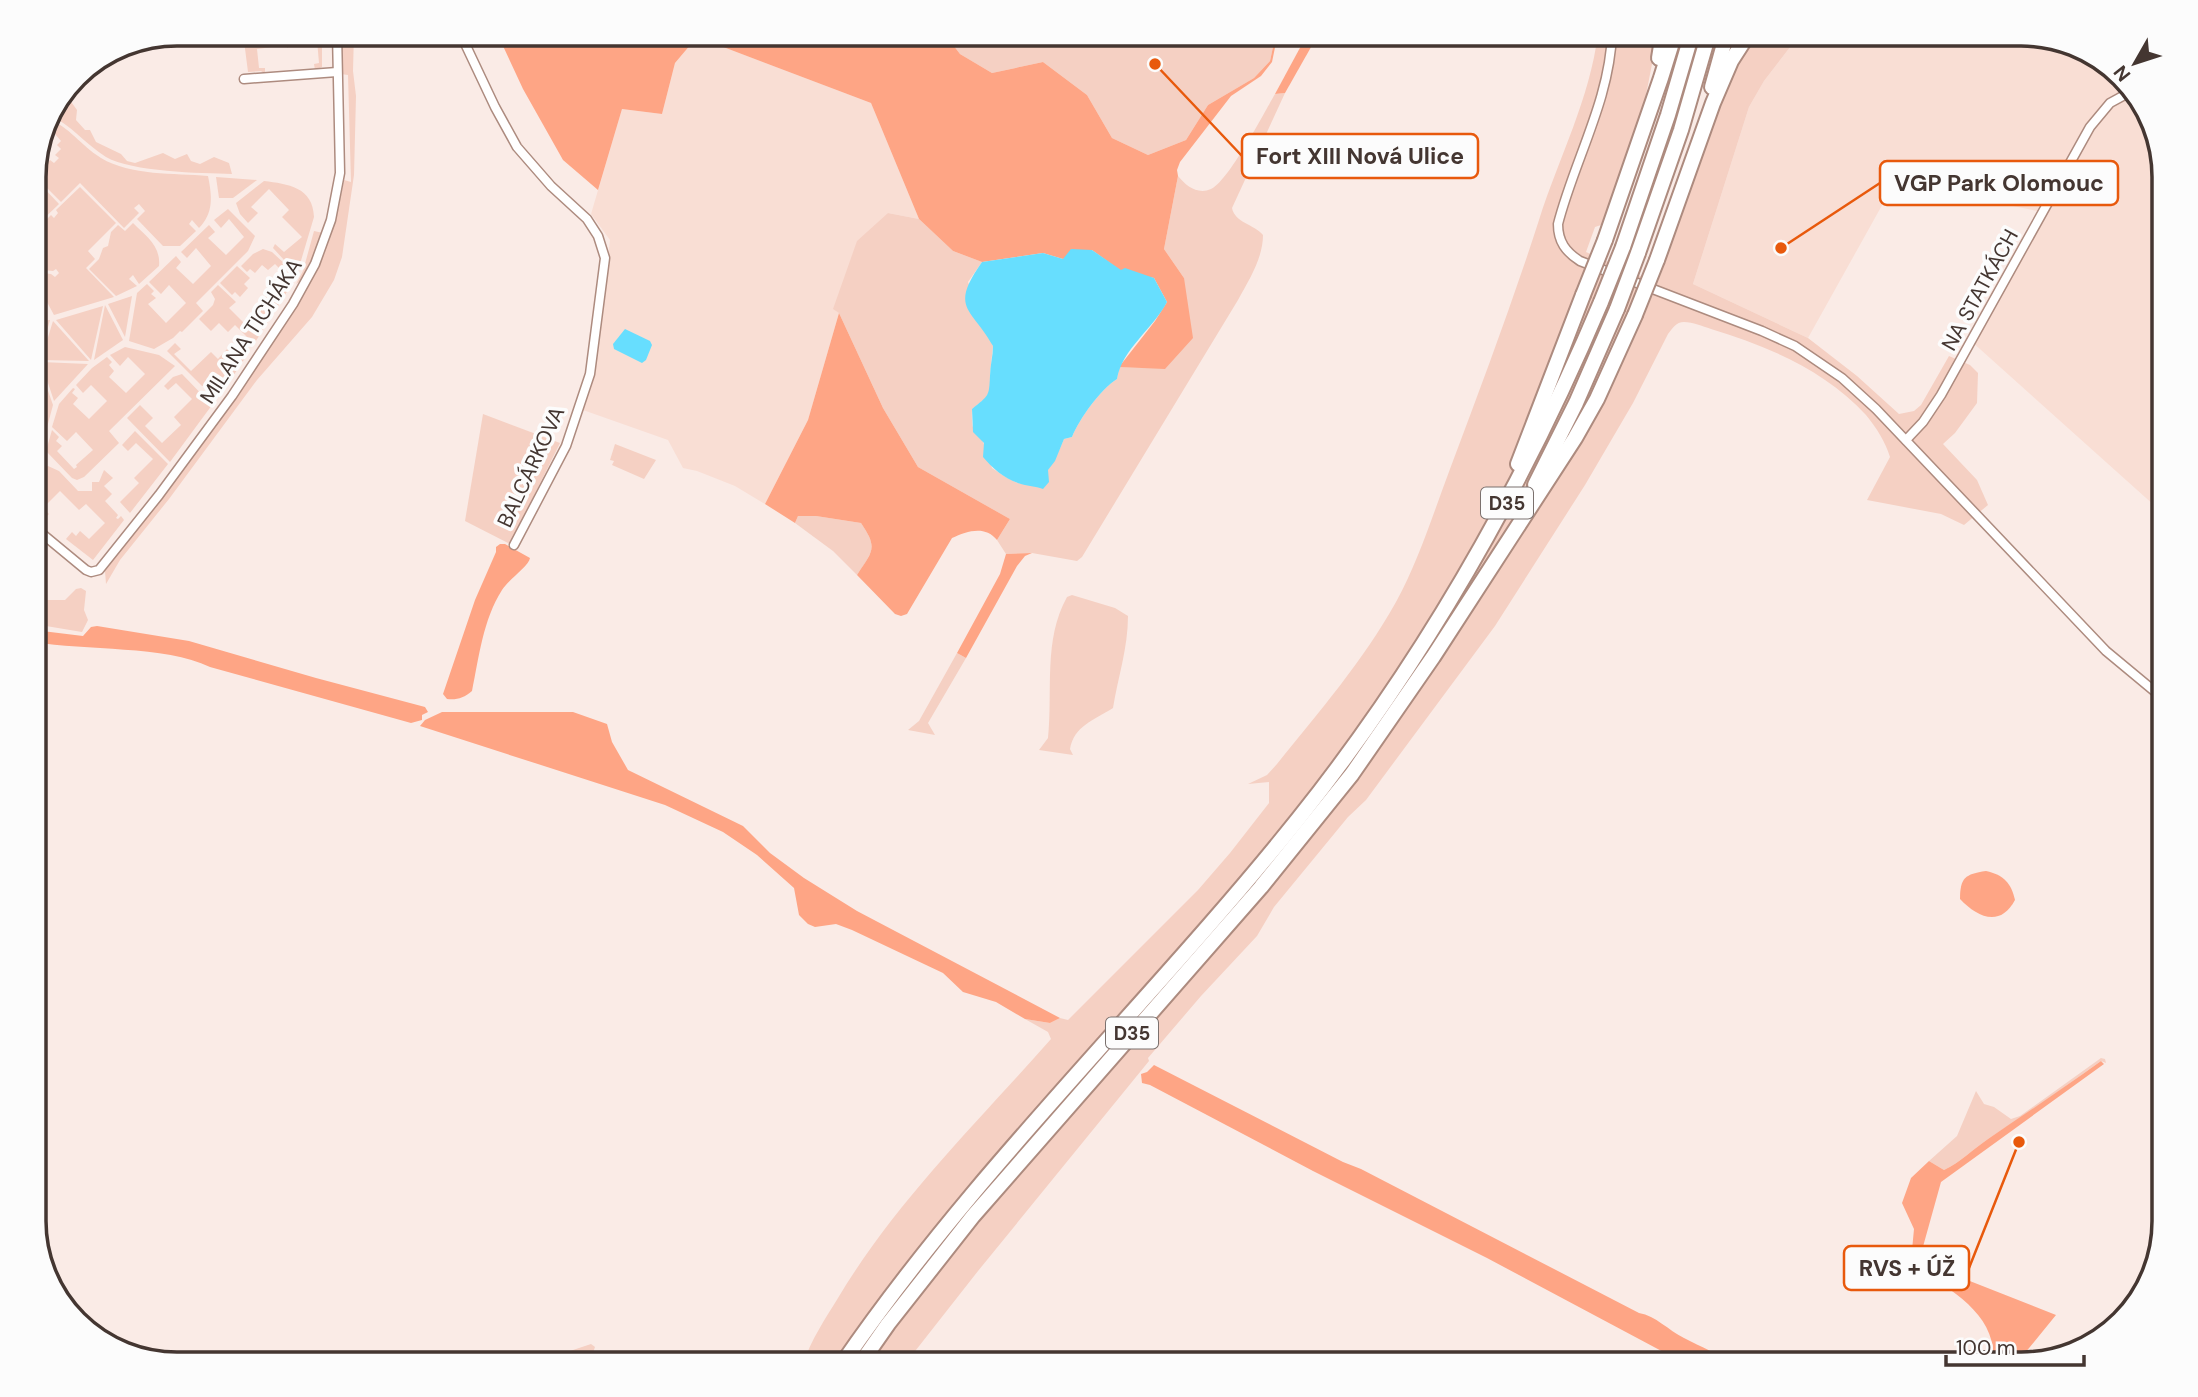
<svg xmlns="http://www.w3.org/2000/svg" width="2198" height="1397" font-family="'DM Sans',sans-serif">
  <rect width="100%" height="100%" fill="#faebe6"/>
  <!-- built -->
  <g fill="#f9ded4">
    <polygon points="1801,33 2022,33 2101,57 2146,105 2165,176 2165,515 1971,341 2042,212 1895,182 1808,338 1693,284 1749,107 1764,81"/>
    <polygon points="697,37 871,103 919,219 888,213 839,313 808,420 765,504 735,486 697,471 683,468 668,440 583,410 599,343 610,240 591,214 622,109 662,114 675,63"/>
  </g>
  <!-- green -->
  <g fill="#f5d0c3">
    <polygon points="243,33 322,33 322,67 315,70 314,64 319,63 317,40 306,39 306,41 302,42 302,47 291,45 287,48 286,39 272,40 272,47 257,49 259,68 265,68 265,74 261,71 248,72"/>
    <path d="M341 33H354L353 71 356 96 354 175 342 257 334 280 312 317 257 380 169 499 120 560 106 584 105 571C124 544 146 518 167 492 198 451 228 409 257 366 297 308 332 251 344 180L351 182 348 75 341 74Z"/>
    <polygon points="944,33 1276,33 1270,61 1254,78 1208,105 1186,140 1148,155 1112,138 1087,95 1043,62 992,73 960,54"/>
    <path d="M1598 33H1658L1646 95 1631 147 1601 225 1595 227 1586 252 1656 283 1718 99 1755 33H1801L1764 81 1749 107 1693 284 1808 338 1857 376 1899 414 1914 411 1921 405 1949 356 1970 365 1978 373 1977 403 1955 433 1943 444 1977 480 1988 505 1964 525 1941 514 1867 500 1890 457C1886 443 1876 427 1866 415 1825 370 1767 346 1711 329 1702 326 1693 322 1684 322 1676 322 1673 328 1668 334L1633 403 1585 485 1495 626 1366 800 1348 817 1274 907 1257 936 1201 996 1148 1058 1149 1061 978 1271 905 1364H803C811 1340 825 1319 838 1298 896 1201 977 1123 1051 1039L1048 1032 1025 1019 1050 1023 1060 1018 1068 1020 1198 890 1230 853 1269 803V782L1248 784 1267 775 1277 764C1319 712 1363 661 1396 602 1419 560 1433 514 1450 469 1481 386 1512 304 1539 220 1559 157 1590 99 1598 33Z"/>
    <path d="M64 92 77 110 76 120 85 130H90L96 142 121 154 127 161 135 163 163 153 175 159 187 154 191 161 200 164 214 157 229 163 232 174C200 173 132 172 106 157 85 144 72 125 49 115Z"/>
    <path d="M1285 93 1232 208C1235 223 1254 224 1263 235 1263 258 1249 280 1238 300L1082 557 1077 561 1032 553 1006 554 997 540 1010 519 918 467 883 408 839 313 833 309 857 241 888 213 919 219 953 251 982 262 968 282 993 346 990 374 992 386 986 398 972 409C971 438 976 426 985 446 988 453 990 461 992 468 1001 474 1012 482 1022 484 1043 488 1058 454 1064 439L1072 437C1080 418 1100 390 1117 379L1119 367 1165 368 1184 278 1164 249 1178 176C1186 186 1198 195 1211 189 1228 182 1264 113 1275 94Z"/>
    <path d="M47 118C71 128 79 144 101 158 131 176 174 173 208 176 212 196 214 213 199 228L192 220 189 224 196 231 180 246H163L137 219 145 211 139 204 134 208 139 213 124 228 80 183 61 202 40 181V170L50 160 54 163 59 158 55 155 61 149 57 145 61 141 55 134 53 135 48 130 44 133 42 130Z"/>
    <polygon points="216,177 257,180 233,198 219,198"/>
    <path d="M264 181C288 184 313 187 314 217L297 274 273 248 275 244 284 252 302 237 282 217 289 210 269 189 251 207 258 213 248 223 240 214 236 203Z"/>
    <polygon points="40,184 59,204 35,227"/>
    <polygon points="80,187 116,223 88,251 95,259 86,268 114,297 54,315 34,278 34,272 51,274 55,277 59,273 56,269 53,271 34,269 34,232 51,215 54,218 58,213 56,210"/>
    <polygon points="228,209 255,236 248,251 196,303 203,311 182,332 180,331 173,338 154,349 129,341 137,293 147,284 154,291 151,294 156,298 148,304 166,323 186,303 169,285 161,294 149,282 176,256 181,262 176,268 193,284 211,266 196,248 187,258 181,252 209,225 215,232 208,238 226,255 244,237 229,219 221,228 214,220"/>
    <path d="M133 223C146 236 161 246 159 266L139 284 133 275 129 279 137 286 116 296 89 269 99 259 103 248 108 246 111 232 118 225 125 231Z"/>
    <path d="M314 231 323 233C317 248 310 276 296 284L303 271Z"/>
    <polygon points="263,249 272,252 286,265 281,270 275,264 268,270 262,265 255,273 250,269 247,272 241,266 253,254"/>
    <polygon points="237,266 250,278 244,284 248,288 240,297 235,292 232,295 220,283"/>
    <polygon points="280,283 288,290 254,344 235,325 228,332 219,323 211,331 199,319 213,305 215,299 211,292 218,285 236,302 229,308 246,325 265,306 261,301"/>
    <polygon points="132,296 125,337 108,304"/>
    <polygon points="105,305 123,340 94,360"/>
    <polygon points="103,306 91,360 56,320"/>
    <polygon points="50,320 39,359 34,355 34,321"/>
    <polygon points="53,321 89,361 41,360"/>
    <polygon points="175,343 181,349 174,354 191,371 211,352 218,359 228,348 232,351 240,343 249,352 233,376 202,386 167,351"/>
    <polygon points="125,347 159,355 175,366 109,431 119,443 84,477 77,480 72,478 46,451 52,430 59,437 56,441 62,446 57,451 74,469 77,467 76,465 93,450 76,432 67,441 52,427 59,404 73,388 75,389 72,393 78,398 73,404 89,419 107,401 91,385 83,393 76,385 92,368 107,357 112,362 109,365 114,371 109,377 126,393 145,374 128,357 120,366 110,355"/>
    <polygon points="34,358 38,362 53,405 41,450 34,445 34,416 41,412 34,404"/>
    <polygon points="41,362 88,364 54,401"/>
    <polygon points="182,374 212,405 170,462 127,418 140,405 153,418 145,426 162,443 181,425 174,417 192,399 176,383 168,390 164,386 173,377"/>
    <polygon points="483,414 560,443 510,544 465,521"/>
    <polygon points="135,431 168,464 130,513 120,502 139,483 134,478 153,459 136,443 128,451 122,445"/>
    <polygon points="615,444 656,460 644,479 612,465 614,461 610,460"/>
    <path d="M48 466 59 471 78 491H92V482H99L104 470 113 478 104 486 112 494 105 501 118 515 116 518 118 519 121 516 124 520 93 560 66 539 72 532 76 536 80 531 89 539 105 523 86 504 79 510 60 491 43 508 49 514 43 520 34 512C34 493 30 477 48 466Z"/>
    <path d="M798 516H816L861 523C878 548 873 551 857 575L833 551 795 523Z"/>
    <polygon points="81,588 86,591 84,610 88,620 82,632 34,624 34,600 65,600 76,589"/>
    <path d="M1072 595 1115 608 1128 616C1128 648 1118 677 1113 708 1094 720 1074 726 1070 749L1073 755 1039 750 1048 738C1053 691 1043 640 1067 597Z"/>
    <polygon points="957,653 966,658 928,723 935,735 908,730 919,721"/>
    <path d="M2101 1058 2105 1059 2106 1063 2101 1061C2064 1088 2026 1114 1988 1139 1973 1149 1961 1162 1944 1170L1929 1161 1957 1136 1976 1091 1984 1104 1994 1107 2011 1119 2020 1116Z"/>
    <polygon points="591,1344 595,1347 589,1364 542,1364 558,1355"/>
  </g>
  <!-- forest -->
  <g fill="#fea585">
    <polygon points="497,33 867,33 879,36 880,33 944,33 960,54 992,73 1043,62 1087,95 1112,138 1148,155 1186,140 1208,105 1254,78 1270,61 1276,33 1278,33 1272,62 1261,76 1231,96 1180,162 1177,170 1178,176 1164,249 1184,278 1193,338 1165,369 1119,367 1155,321 1167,302 1154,278 1121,271 1092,250 1063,259 1043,253 982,262 953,251 919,219 871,103 697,37 675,63 662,114 622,109 598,190 563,160 523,89"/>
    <polygon points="1308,33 1319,33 1285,93 1275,94"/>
    <path d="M839 313 883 408 918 467 1010 519 997 540C985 525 967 531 952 538L907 614 901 616 895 614 857 575C873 551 878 548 861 523L816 516H798L795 523 765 504 808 420Z"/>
    <path d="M500 544H505L530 558C529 566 509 579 502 590 483 620 479 657 472 691 464 698 457 700 447 699L443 694 475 600 496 552V547Z"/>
    <polygon points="1032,553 1025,556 1017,566 966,658 957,653 1000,574 1006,554"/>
    <path d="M97 626 189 641 316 678 425 707 428 712 422 715V720L411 723 210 667C165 645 85 651 34 642V630L83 636 91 627Z"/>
    <polygon points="442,712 573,712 607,724 612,742 628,770 743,826 770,853 804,878 857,911 1060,1018 1050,1023 1025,1019 996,1002 963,992 943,973 852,930 836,924 815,927 808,924 799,915 794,888 757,855 723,832 665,805 420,726 425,720"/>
    <path d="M1986 871C2004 875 2011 883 2015 900 2000 928 1977 917 1960 899 1960 878 1965 874 1986 871Z"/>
    <path d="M2101 1061 2104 1064 1941 1182 1919 1261 2056 1315 2016 1364H1993C1999 1315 1950 1289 1916 1268L1911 1261 1914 1229 1902 1203 1911 1178 1929 1161 1944 1170C1961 1162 1973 1149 1988 1139 2026 1113 2064 1088 2101 1061Z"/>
    <path d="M1154 1065 1343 1162 1361 1169 1639 1313C1656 1316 1668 1330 1684 1338 1701 1347 1719 1354 1735 1364H1687L1669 1355 1487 1258 1313 1171 1150 1085 1142 1083 1141 1074 1147 1072Z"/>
  </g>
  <!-- water -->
  <g fill="#67defe">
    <path d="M1071 249 1092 250 1121 270 1125 268 1154 278 1167 302C1153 329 1122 349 1117 379 1100 390 1080 418 1072 437L1064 439 1055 461 1048 470 1049 482 1043 489C1035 486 1028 486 1021 484 1006 480 992 468 983 457L984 443 973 432 972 409C989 395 989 397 990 376 990 366 993 356 993 346 971 307 949 309 982 262L1043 253 1063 259Z"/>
    <polygon points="625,329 650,341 652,345 646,360 642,363 614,349 613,344"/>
  </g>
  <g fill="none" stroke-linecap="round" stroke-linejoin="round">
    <!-- minor casing -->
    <g stroke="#ad8b7f" stroke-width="11">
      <g id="minor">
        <polyline points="460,33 495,107 517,147 551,186 587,219 598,236 605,258 590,374 566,446 514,545"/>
        <path d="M1612 33C1610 100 1574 161 1558 224 1558 242 1566 252 1580 261L1762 331 1795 346 1842 378 1876 409 2106 651 2165 700"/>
        <polyline points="244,79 337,72"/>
        <polyline points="41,135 46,140"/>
        <polyline points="1906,440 1923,422 1941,395 2090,127 2110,103 2132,91"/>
        <polyline points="34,527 86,570 91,572 99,570 159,495 232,396 293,304 315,264 331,220 340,173 337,33"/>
      </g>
    </g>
    <!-- motorway casing -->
    <g stroke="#ad8b7f" stroke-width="18">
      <g id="motorway">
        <polyline points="1659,58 1663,33"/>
        <polyline points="1712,87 1727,33"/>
        <polyline points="1605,240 1661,78 1675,33"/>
        <polyline points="1623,247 1668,115 1692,33"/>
        <polyline points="1638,253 1681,130 1709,33"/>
        <polyline points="1657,260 1713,103 1731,61 1749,33"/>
        <polyline points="1518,464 1583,295"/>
        <polyline points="1535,485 1576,403 1617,309"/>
        <path d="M842 1364C978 1166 1150 1004 1299 818 1424 661 1523 487 1601 302"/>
        <polyline points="860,1364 888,1324 973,1216 1261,887 1352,774 1433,657 1575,438 1597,399 1635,315"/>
      </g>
    </g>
    <!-- minor -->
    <use href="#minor" stroke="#fff" stroke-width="8"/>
    <!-- motorway -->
    <use href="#motorway" stroke="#fff" stroke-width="14"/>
    <!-- motorway-bridge casing -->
    <g stroke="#ad8b7f" stroke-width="18" stroke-linecap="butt">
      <g id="motorway-bridge">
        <polyline points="1583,295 1605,240"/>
        <polyline points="1601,302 1623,247"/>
        <polyline points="1617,309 1638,253"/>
        <polyline points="1635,315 1657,260"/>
      </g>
    </g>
    <!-- motorway-bridge -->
    <use href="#motorway-bridge" stroke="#fff" stroke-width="14"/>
  </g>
  <g text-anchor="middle" stroke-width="7" stroke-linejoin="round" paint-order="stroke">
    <!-- shield labels -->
    <g fill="#fcfcfc" stroke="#7b716e" stroke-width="2">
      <rect x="1481" y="487.5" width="52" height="31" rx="5"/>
      <rect x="1106" y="1017.5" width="52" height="31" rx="5"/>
    </g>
    <g font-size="19" font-weight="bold" fill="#443631">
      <text x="1507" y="510">D35</text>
      <text x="1132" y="1040">D35</text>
    </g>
    <!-- street labels -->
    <g font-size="21" fill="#443631" stroke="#fcfcfc">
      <text transform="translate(1980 290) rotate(-61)" y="7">NA STATKÁCH</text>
      <text transform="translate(251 331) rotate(-57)" y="7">MILANA TICHÁKA</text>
      <text transform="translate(531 467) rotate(-65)" y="7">BALCÁRKOVA</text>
    </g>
  </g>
  <!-- crop -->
  <path d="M0 0H2198V1397H0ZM177 46H2021A131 131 0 0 1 2152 177V1221A131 131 0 0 1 2021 1352H177A131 131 0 0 1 46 1221V177A131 131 0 0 1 177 46Z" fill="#fcfcfc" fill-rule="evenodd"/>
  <path fill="none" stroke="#443631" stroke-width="3.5" d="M177 46H2021A131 131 0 0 1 2152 177V1221A131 131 0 0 1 2021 1352H177A131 131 0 0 1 46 1221V177A131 131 0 0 1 177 46Z"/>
  <!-- callouts -->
  <path fill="none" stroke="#e8590c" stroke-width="2.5" d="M1155 64L1242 156M1781 248L1880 183M2019 1142L1969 1268"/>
  <g fill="#e8590c" stroke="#fcfcfc" stroke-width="2.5">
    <circle cx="1155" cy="64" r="7"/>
    <circle cx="1781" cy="248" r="7"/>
    <circle cx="2019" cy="1142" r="7"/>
  </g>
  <g fill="#fcfcfc" stroke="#e8590c" stroke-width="2.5">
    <rect x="1242" y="134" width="236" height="44" rx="7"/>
    <rect x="1880" y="161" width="238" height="44" rx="7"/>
    <rect x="1844" y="1246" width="125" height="44" rx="7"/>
  </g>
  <g font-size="23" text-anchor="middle" font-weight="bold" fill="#443631">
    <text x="1360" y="164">Fort XIII Nová Ulice</text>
    <text x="1999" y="191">VGP Park Olomouc</text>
    <text x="1907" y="1276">RVS + ÚŽ</text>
  </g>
  <!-- north arrow -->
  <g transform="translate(2135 63) rotate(231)" stroke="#fcfcfc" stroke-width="5" paint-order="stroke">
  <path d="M0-5L12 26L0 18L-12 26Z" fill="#443631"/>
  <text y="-10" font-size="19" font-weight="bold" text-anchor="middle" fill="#443631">N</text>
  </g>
  <!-- scale -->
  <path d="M1946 1355v10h138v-10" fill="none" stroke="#443631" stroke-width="3.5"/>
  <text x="1956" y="1355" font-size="21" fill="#443631" stroke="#fcfcfc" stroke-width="5" paint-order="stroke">100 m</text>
</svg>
